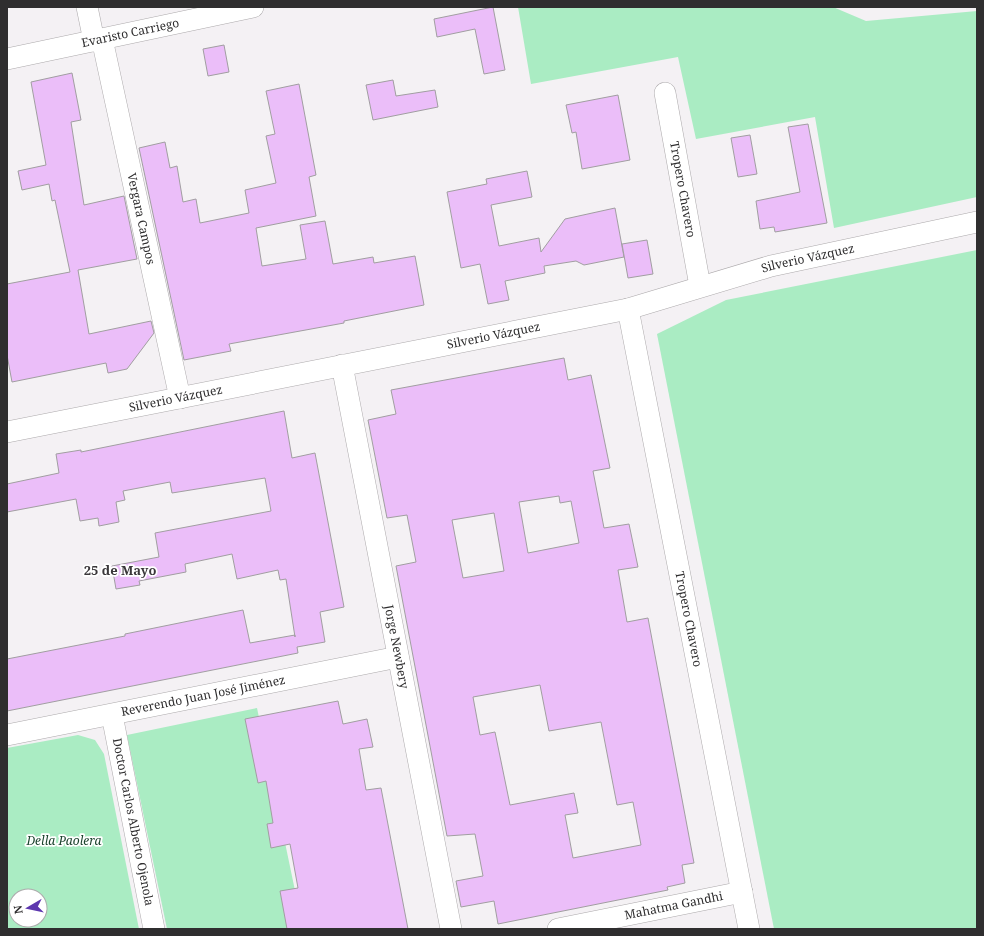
<svg xmlns="http://www.w3.org/2000/svg" width="984" height="936" font-family="'Noto Serif',serif">
  <rect width="100%" height="100%" fill="#f4f1f4"/>
  <!-- green -->
  <g fill="#aaecc3" fill-rule="evenodd">
    <polygon points="518,7 833,7 866,21 977,11 977,197 834,228 815,117 696,139 678,57 531,84"/>
    <polygon points="977,250 977,929 774,929 657,334 726,300"/>
    <polygon points="257,708 303,929 167,929 127,735"/>
    <path d="M78 735 95 740 104 754 139 929H7V748ZM16 896H40V920H16Z"/>
  </g>
  <!-- building -->
  <g fill="#ebbef9" stroke="#a19ea1" fill-rule="evenodd">
    <polygon points="493,7 505,70 484,74 475,29 437,37 434,19"/>
    <polygon points="224,45 229,72 208,76 203,49"/>
    <polygon points="72,73 81,120 71,122 84,205 124,196 137,259 78,270 89,334 151,321 154,333 127,369 108,373 106,363 12,382 7,355 7,284 70,272 55,200 52,201 49,184 22,190 18,171 46,165 31,82"/>
    <polygon points="393,80 396,96 435,90 438,107 373,120 366,85"/>
    <polygon points="299,84 316,175 309,177 316,216 256,228 262,266 306,259 300,225 325,221 333,264 373,257 374,263 415,256 424,305 344,321 344,323 229,344 231,351 184,360 139,148 165,142 170,168 177,166 183,202 196,199 200,223 249,213 245,190 276,183 266,136 275,134 266,91"/>
    <polygon points="618,95 630,160 582,169 576,132 572,133 566,105"/>
    <polygon points="808,124 827,223 775,232 774,227 760,229 756,201 800,192 788,127"/>
    <polygon points="750,135 757,174 738,177 731,138"/>
    <polygon points="527,171 532,197 491,205 499,246 539,238 541,252 565,219 615,208 624,257 584,265 576,261 544,266 545,273 505,281 509,300 488,304 480,264 461,268 447,192 487,184 486,179"/>
    <polygon points="647,240 653,274 628,278 622,244"/>
    <path d="M564 358 568 380 591 375 610 468 593 471 604 528 629 524 638 567 618 570 627 622 648 618 694 863 682 865 685 883 667 887 668 890 498 924 494 901 461 907 456 881 483 876 475 834 447 836 396 566 416 562 407 515 387 518 368 420 396 414 391 390ZM559 496 560 503 571 501 579 543 528 553 519 502ZM494 513 504 571 463 578 452 520ZM540 685 549 731 601 722 617 805 633 802 641 845 573 858 565 815 578 813 574 793 510 805 495 732 480 735 473 697Z"/>
    <polygon points="284,411 292,458 315,453 344,607 320,612 325,642 297,647 298,653 7,711 7,659 125,636 125,634 243,610 250,643 295,635 295,637 286,579 280,580 278,570 237,579 232,554 185,564 186,572 139,581 140,585 116,589 112,566 159,557 155,533 271,511 265,478 172,493 170,482 123,491 125,500 116,502 119,522 99,526 98,518 80,521 76,499 7,512 7,484 59,473 56,454 81,450 81,452"/>
    <polygon points="338,701 343,724 367,719 373,747 359,749 366,790 381,788 408,929 287,929 280,891 298,888 290,844 271,848 267,824 273,823 266,781 258,783 245,719"/>
  </g>
  <g fill="none" stroke-linecap="round" stroke-linejoin="round">
    <!-- minor casing -->
    <g stroke="#adaaac" stroke-width="22">
      <g id="minor">
        <polyline points="87,7 94,41"/>
        <path id="s1" d="M102 39 180 398"/>
        <path id="s2" d="M7 59 253 7"/>
        <path id="s3" d="M665 93 700 286"/>
        <path id="s4" d="M628 309 749 929"/>
        <path id="s5" d="M342 365 451 929"/>
        <path id="s6" d="M7 432 628 309 771 266 977 222"/>
        <path id="s7" d="M112 715 154 929"/>
        <path id="s8" d="M7 735 398 657"/>
        <path id="s9" d="M558 929 742 892"/>
      </g>
    </g>
    <!-- minor -->
    <use href="#minor" stroke="#fff" stroke-width="21"/>
  </g>
  <g text-anchor="middle" stroke-width="3.5" stroke-linejoin="round" paint-order="stroke">
    <!-- street labels -->
    <g font-size="12" fill="#2f2e2f" stroke="#fff">
      <text dy="4" stroke="none"><textPath href="#s2" startOffset="126">Evaristo Carriego</textPath></text>
      <text dy="4" stroke="none"><textPath href="#s3" startOffset="98">Tropero Chavero</textPath></text>
      <text dy="4" stroke="none"><textPath href="#s1" startOffset="184">Vergara Campos</textPath></text>
      <text dy="4" stroke="none"><textPath href="#s6" startOffset="820">Silverio Vázquez</textPath></text>
      <text dy="4" stroke="none"><textPath href="#s6" startOffset="496">Silverio Vázquez</textPath></text>
      <text dy="4" stroke="none"><textPath href="#s6" startOffset="172">Silverio Vázquez</textPath></text>
      <text dy="4" stroke="none"><textPath href="#s4" startOffset="316">Tropero Chavero</textPath></text>
      <text dy="4" stroke="none"><textPath href="#s5" startOffset="287">Jorge Newbery</textPath></text>
      <text dy="4" stroke="none"><textPath href="#s8" startOffset="200">Reverendo Juan José Jiménez</textPath></text>
      <text dy="4" stroke="none"><textPath href="#s7" startOffset="109">Doctor Carlos Alberto Ojenola</textPath></text>
      <text dy="4" stroke="none"><textPath href="#s9" startOffset="118">Mahatma Gandhi</textPath></text>
    </g>
    <!-- park labels -->
    <g font-size="12" font-style="italic" fill="#1a422c" stroke="#fff">
      <text x="64" y="845">Della Paolera</text>
    </g>
    <!-- neighbourhood labels -->
    <g font-size="13" font-weight="bold" fill="#3a373a" stroke="#fff">
      <text x="120" y="575">25 de Mayo</text>
    </g>
  </g>
  <!-- border -->
  <rect width="984" height="936" fill="none" stroke="#2f2e2f" stroke-width="16"/>
  <!-- north arrow -->
  <g transform="translate(28 908) rotate(261)"><circle r="19" fill="#ffffff" stroke="#acabac"/>
  <path d="M0-3L7 15L0 10L-7 15Z" fill="#5d37af"/>
  <text y="-6" font-size="11" font-weight="bold" text-anchor="middle" fill="#2f2e2f">N</text>
  </g>
</svg>
